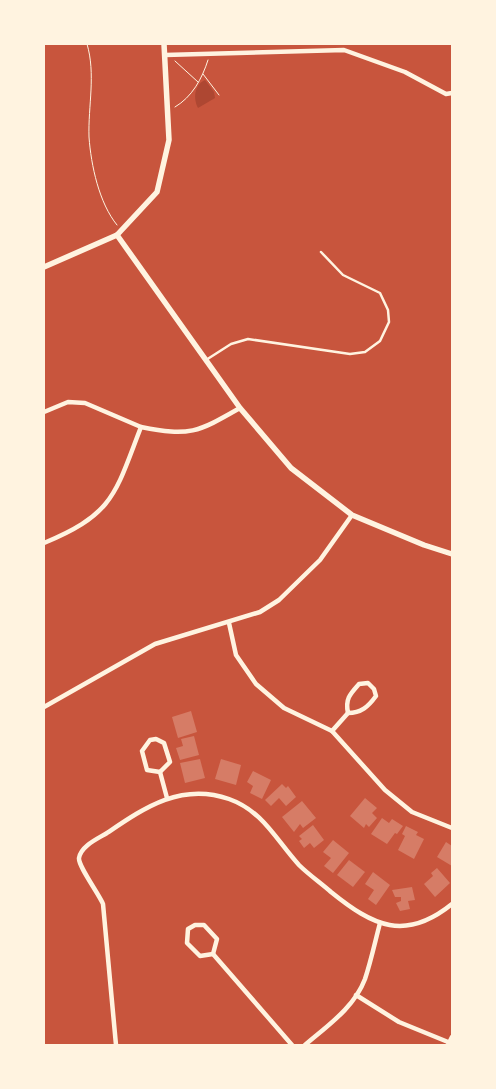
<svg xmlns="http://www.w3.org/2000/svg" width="496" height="1089" font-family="Barlow,sans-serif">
  <rect width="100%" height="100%" fill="#c8553d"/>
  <!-- green -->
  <path fill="#ae4732" d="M205 80 214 92 215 98 198 108C193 99 194 85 205 80Z"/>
  <!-- building -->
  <g fill="#d67c66">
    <polygon points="191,711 197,732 178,738 172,717"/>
    <polygon points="194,736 199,755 180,760 176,748 183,746 181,739"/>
    <polygon points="200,759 205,778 185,783 180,763"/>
    <polygon points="221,759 241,765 236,785 215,779"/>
    <polygon points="253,771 271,780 262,799 250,793 253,786 247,782"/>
    <polygon points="282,784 286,788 288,786 296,797 286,806 279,798 271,806 265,800"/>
    <polygon points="365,798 377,808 372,813 377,818 369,827 366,824 364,828 350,816"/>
    <polygon points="302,801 316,818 303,828 300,824 294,832 282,817"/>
    <polygon points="382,818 389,823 392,819 403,826 397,834 395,833 387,844 371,834"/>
    <polygon points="313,825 324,840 314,848 310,843 304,848 299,841 302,839 299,836"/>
    <polygon points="406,826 418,832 416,835 424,839 414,859 398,850 405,836 402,834"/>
    <polygon points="333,840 349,853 333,873 324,866 331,858 323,852"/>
    <polygon points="446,842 452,846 452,866 437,857"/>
    <polygon points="349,860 365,872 353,887 337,875"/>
    <polygon points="437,868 450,883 435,897 424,884 433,876 431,873"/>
    <polygon points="373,872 390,885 376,905 368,899 374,890 365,884"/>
    <polygon points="412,887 415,900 408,901 410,909 400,911 396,903 401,901 401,897 395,897 392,890"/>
  </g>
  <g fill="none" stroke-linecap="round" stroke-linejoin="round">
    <!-- path -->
    <g stroke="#fff3e0" stroke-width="1">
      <path d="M87 44C96 74 88 106 89 137 91 165 99 203 117 225"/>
      <polyline points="175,61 198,82"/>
      <polyline points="203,74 219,95"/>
      <path d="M175 107C192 97 202 79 208 60"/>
    </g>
    <!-- service -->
    <polyline stroke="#fff3e0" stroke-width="2.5" points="206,360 231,344 248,339 350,354 365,352 380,341 389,322 388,310 380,293 343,275 321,252"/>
    <!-- minor -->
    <g stroke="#fff3e0" stroke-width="4.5">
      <polyline points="165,55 344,50 405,72 446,94 452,93"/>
      <path d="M44 412 68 402 85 403 141 427C115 494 114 514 44 543"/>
      <path d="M141 427C190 437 198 432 240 408"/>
      <polyline points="229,623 236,655 256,684 284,708 332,731 385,790 412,812 452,828"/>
      <path d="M368 683 374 689 376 696C368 707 361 713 348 713 345 699 350 694 359 684Z"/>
      <polyline points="44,707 155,644 260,612 279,600 320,560 352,515"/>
      <polyline points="332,731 348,713"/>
      <polygon points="156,739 164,743 170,762 160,772 147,770 142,751 150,740"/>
      <polyline points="160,772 167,798"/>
      <polygon points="195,925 204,925 217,939 213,954 200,956 187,943 188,929"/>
      <polyline points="213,954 292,1045"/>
      <polyline points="356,995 399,1022 448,1042"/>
      <path d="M116 1045 103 904C99 894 78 866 79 858 81 846 97 839 107 833 144 808 181 782 229 799 263 811 276 840 299 865 309 875 321 883 331 892 373 926 405 942 452 904"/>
      <path d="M305 1045C327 1026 354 1008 365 979 371 961 375 942 380 923"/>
      <polyline points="448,1045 452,1037"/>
    </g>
    <!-- tertiary -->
    <g stroke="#fff3e0" stroke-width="5.5">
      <polyline points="117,235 240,408 291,468 352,515 424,545 452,554"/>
      <polyline points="44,267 117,235 157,192 169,140 164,44"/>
    </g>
  </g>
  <!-- border -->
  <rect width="496" height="1089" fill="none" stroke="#fff3e0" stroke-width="90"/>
</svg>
